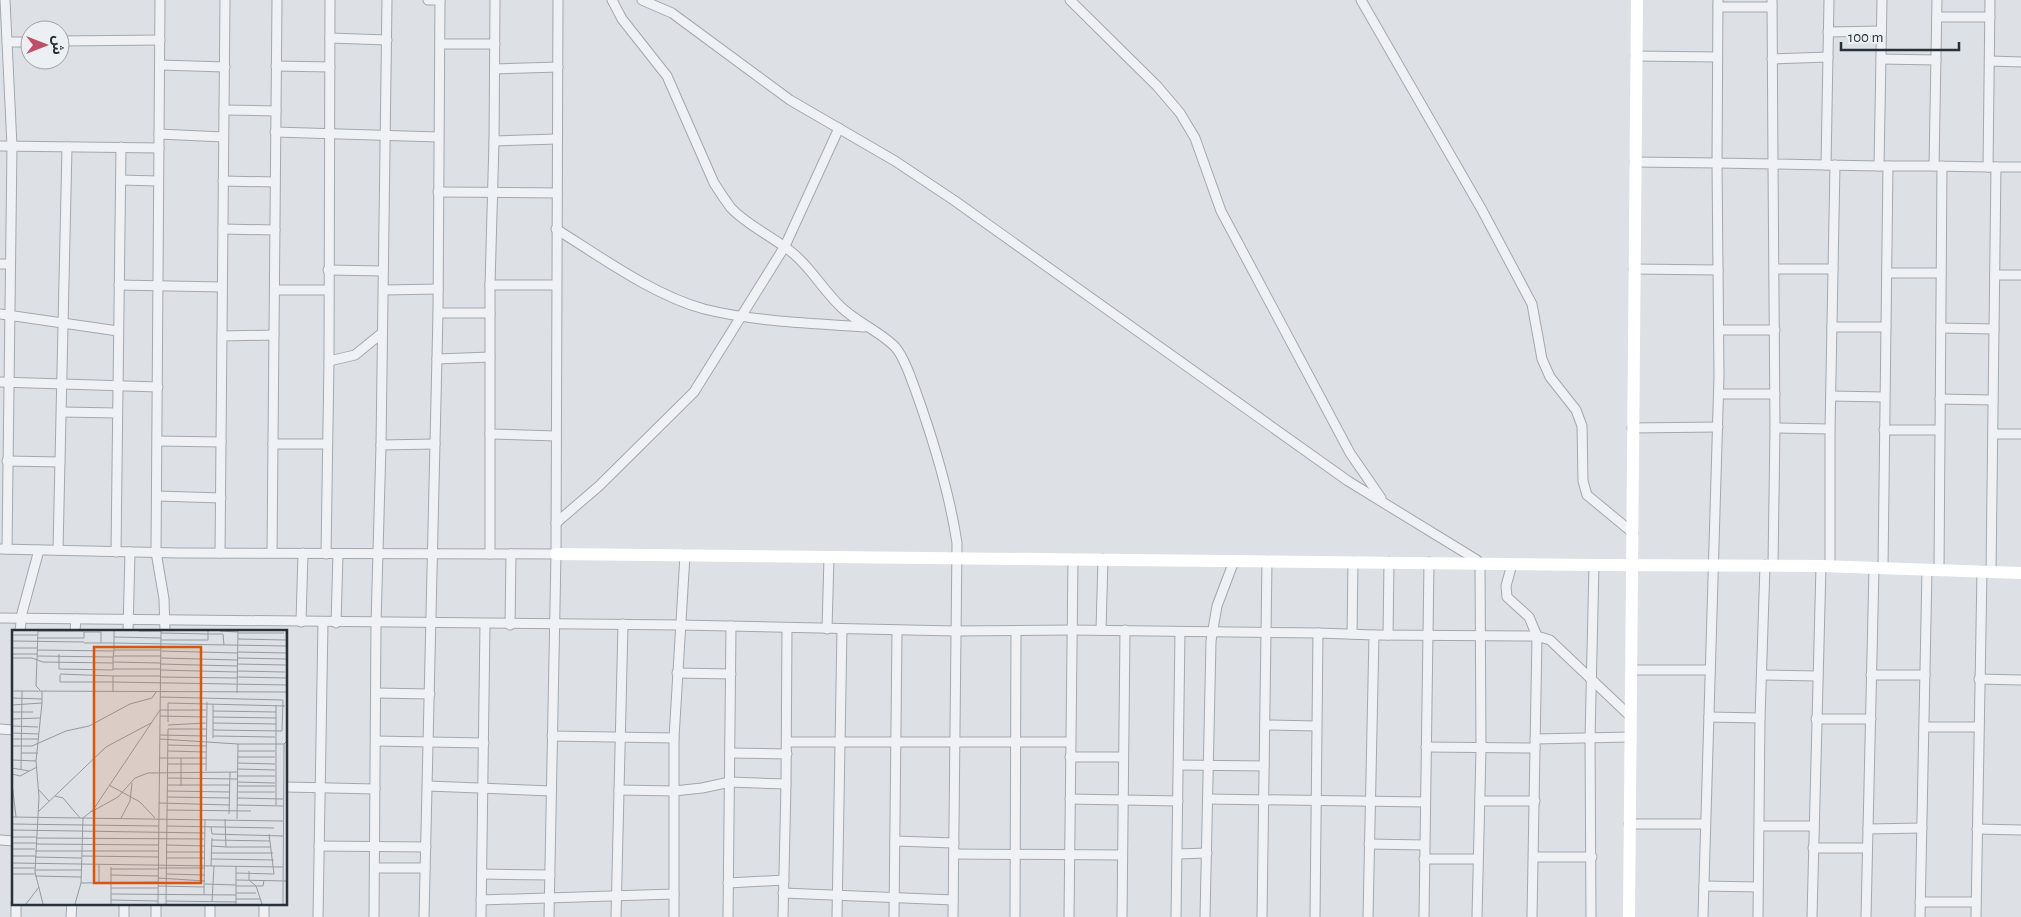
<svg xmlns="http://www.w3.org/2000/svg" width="2021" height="917" font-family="'Alegreya Sans','Noto Sans Arabic',sans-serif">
  <rect width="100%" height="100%" fill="#dde1e5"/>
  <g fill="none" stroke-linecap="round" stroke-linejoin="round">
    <!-- street casing -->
    <g stroke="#a3a8ae" stroke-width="11">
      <g id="street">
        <polyline points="5,0 12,146 7,549"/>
        <polyline points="160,0 156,552 164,599 165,631"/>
        <polyline points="428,0 440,0"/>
        <path d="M612 0 622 19 667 76 714 183C719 191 725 200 731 208 749 227 776 238 795 255 813 271 824 291 841 307 856 322 883 333 896 348 905 359 910 376 915 389 933 439 949 490 957 543L953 917"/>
        <polyline points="642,0 672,13 790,100 895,161 955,201 1348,481 1477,560 1480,567 1481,749 1477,917"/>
        <polyline points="1070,0 1157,86 1180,113 1195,138 1221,211 1350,453 1381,498"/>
        <polyline points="1361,0 1482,210 1532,304 1542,359 1550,377 1576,410 1582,426 1583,481 1587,495 1633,533"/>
        <polyline points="1718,0 1717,163 1773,164 1775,428 1773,565"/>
        <polyline points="1772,0 1773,164 1826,165"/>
        <polyline points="1829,0 1826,165 1879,166"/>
        <polyline points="1882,0 1879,166 1934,166"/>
        <polyline points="1937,0 1934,166 1988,167"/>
        <polyline points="1990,0 1988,167 2021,167"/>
        <polyline points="1718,7 1772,7"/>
        <polyline points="1937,17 1990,17"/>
        <polyline points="1828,32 1881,31"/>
        <polyline points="330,38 387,40"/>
        <polyline points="60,41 160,40"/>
        <polyline points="7,42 30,42"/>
        <polyline points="440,44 495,44"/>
        <polyline points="1636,56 1717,57"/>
        <polyline points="1772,59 1828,57"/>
        <polyline points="1881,59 1936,60"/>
        <polyline points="1990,61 2021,62"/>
        <polyline points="160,65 225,67"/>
        <polyline points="276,66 330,67"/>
        <polyline points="495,69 558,67"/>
        <polyline points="224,110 276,111"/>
        <polyline points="275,132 438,137"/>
        <polyline points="159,134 223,137"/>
        <polyline points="494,141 557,139"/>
        <polyline points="0,146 159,148"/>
        <polyline points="1635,162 1717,163 1719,376 1703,917"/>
        <polyline points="121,180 158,181"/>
        <polyline points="223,181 275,182"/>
        <polyline points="438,192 557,193"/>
        <polyline points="223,229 275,230"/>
        <path d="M556 229C601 257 653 295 704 309 756 322 812 323 864 327"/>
        <polyline points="0,264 10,264"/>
        <polyline points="1634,269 1718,270"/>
        <polyline points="1775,269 1833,269"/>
        <polyline points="328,270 383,271"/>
        <polyline points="1887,273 1941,273"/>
        <polyline points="1995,275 2021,275"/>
        <polyline points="119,285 222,287"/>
        <polyline points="490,285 556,285"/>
        <polyline points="275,290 328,290"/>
        <polyline points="384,290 438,289"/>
        <polyline points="438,313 490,313"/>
        <polyline points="0,314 118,331"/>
        <polyline points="1832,327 1886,327"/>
        <polyline points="1941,328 1994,329"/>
        <polyline points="1720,330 1775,330"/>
        <polyline points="222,336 274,335"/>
        <polyline points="437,359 490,357"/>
        <polyline points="329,361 355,355 382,333"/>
        <polyline points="0,382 158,387"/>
        <polyline points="1719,394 1775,394"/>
        <polyline points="1831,396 1884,397"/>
        <polyline points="1940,399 1993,400"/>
        <polyline points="62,412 117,413"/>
        <polyline points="1632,428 1718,427"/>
        <polyline points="1775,428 1830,429"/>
        <polyline points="1884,430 1939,430"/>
        <polyline points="490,434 556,436"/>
        <polyline points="1993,434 2021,434"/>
        <polyline points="158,441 221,442"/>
        <polyline points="273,444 327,444"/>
        <polyline points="381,445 435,444"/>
        <polyline points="7,461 60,462"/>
        <polyline points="157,496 221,498"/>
        <polyline points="556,523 599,486 694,392 785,246 839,128"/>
        <polyline points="0,549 179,553 556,554"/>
        <polyline points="58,550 67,147"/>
        <polyline points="116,552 121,147"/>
        <polyline points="220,553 225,0"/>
        <polyline points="272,553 277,0"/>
        <polyline points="326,554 329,361 330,0"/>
        <polyline points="490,554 490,285 494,141 495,0"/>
        <polyline points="1512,564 1506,586 1507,597 1529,617 1537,636 1550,640 1630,716"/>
        <polyline points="1830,566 1830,429 1835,165"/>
        <polyline points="1883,568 1888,166"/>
        <polyline points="1939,570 1942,166"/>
        <polyline points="1991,572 1996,167"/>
        <polyline points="0,618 680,625 955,631 1071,630 1318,633 1315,917"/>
        <polyline points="301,622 303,553"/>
        <polyline points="336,623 338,554"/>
        <polyline points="510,625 511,554"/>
        <polyline points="827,629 829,557"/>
        <polyline points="1101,630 1103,559"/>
        <polyline points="20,631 22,613 39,550"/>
        <polyline points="75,631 76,619"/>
        <polyline points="128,631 130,552"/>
        <polyline points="1318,633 1374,635 1368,917"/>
        <polyline points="1352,634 1353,562"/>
        <polyline points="1374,635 1537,636 1532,917"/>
        <polyline points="1388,635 1389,562"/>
        <polyline points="1631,670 1710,670"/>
        <polyline points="677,673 731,674"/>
        <polyline points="1762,675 1817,676"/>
        <polyline points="1871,675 1925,675"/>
        <polyline points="1979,679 2021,680"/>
        <polyline points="376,693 430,694"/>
        <polyline points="1709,717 1760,718"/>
        <polyline points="1816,719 1871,719"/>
        <polyline points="1265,725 1316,726"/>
        <polyline points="1925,727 1978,727"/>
        <polyline points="0,729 14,730"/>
        <polyline points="552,736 674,738"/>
        <polyline points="1535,739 1630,737"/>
        <polyline points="376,741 484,743"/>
        <polyline points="787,742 1070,742"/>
        <polyline points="1426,747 1535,748"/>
        <polyline points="730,753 787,754"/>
        <polyline points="1070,757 1123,757"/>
        <polyline points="1179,765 1264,766"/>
        <polyline points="428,786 551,791"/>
        <polyline points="286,787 375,789"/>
        <polyline points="619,790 674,791 702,788 730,782 786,784"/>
        <polyline points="1070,799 1178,801"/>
        <polyline points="1208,799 1425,802"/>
        <polyline points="1480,801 1535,801"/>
        <polyline points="1629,824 1705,824"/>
        <polyline points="1760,826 1813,826"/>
        <polyline points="1868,829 1922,828"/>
        <polyline points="1977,829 2021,830"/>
        <polyline points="0,840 14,841"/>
        <polyline points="895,841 954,843"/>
        <polyline points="1369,844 1424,845"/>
        <polyline points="319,846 426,847"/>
        <polyline points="1813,848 1867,848"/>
        <polyline points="954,854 1122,855"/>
        <polyline points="1178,854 1207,853"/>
        <polyline points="1534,857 1592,857"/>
        <polyline points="1424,859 1477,859"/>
        <polyline points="375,868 425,868"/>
        <polyline points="482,874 550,875"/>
        <polyline points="728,883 784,880"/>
        <polyline points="1704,886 1758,887"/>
        <polyline points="783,893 953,900"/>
        <polyline points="481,900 674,894"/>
        <polyline points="1920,902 1976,902"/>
        <polyline points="156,903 156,917"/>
        <polyline points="16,917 16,903"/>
        <polyline points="71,917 72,903"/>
        <polyline points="124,917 124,903"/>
        <polyline points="210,917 210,903"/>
        <polyline points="264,917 264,903"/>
        <polyline points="318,917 323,622"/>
        <polyline points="374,917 376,623 381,445 387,0"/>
        <polyline points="424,917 438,313 440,0"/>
        <polyline points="481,917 485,624"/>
        <polyline points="549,917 556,554 558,0"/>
        <polyline points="616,917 623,624"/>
        <polyline points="674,917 674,738 685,555"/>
        <polyline points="728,917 731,626"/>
        <polyline points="783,917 786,784 787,628"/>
        <polyline points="837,917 842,629"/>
        <polyline points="894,917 897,630"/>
        <polyline points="1015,917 1016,631"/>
        <polyline points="1069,917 1073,559"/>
        <polyline points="1122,917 1125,630"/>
        <polyline points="1176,917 1180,632"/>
        <polyline points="1205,917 1211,641 1217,606 1234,561"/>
        <polyline points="1262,917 1267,561"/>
        <polyline points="1424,917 1429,562"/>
        <polyline points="1591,917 1590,738 1594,565"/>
        <polyline points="1758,917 1760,718 1765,565"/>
        <polyline points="1812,917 1821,566"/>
        <polyline points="1866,917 1874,568"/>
        <polyline points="1920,917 1927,570"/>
        <polyline points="1976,917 1982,571"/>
      </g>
    </g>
    <!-- street -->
    <use href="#street" stroke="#eff1f4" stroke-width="9"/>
    <!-- secondary -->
    <g stroke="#fff" stroke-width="12">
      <polyline points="556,554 1594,565 1821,566 2021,573"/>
      <polyline points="1629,917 1637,0"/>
    </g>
  </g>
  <!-- overview -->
  <g transform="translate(12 630)">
    <rect width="275" height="275" fill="#dde1e5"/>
    <path fill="none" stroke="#959aa1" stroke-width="1" d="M26 1 24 56 28 60M26 1H72M102 1V13L274 16M127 1H149M208 1 226 2M274 1 275 70M149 3 196 4V1M226 3H272M0 5H25M102 7 149 8M25 8H72V2H89V13M226 9 274 10M149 10H196V4H211L212 15M0 11 72 12M0 18H25M25 20 102 21V13H72M102 20H149M149 21 226 23M226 22 274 23M0 24H25M47 24V39L101 40V33M25 26 101 27 102 21M102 26H149M0 28H20L31 32 101 33V27M149 28 225 30M225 28 274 29M101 32 148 33M148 34 225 36M225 34 274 35M101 39H148M148 40 225 42M225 41 273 42M48 44 101 46M48 45V52H101V46H148M148 47 225 48M225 47 275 48M0 61 275 62M101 62V52L275 55M225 63 226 1M148 67 271 70 270 101 201 100M0 68 30 69M30 73 24 131 27 167 23 242 31 274M0 75 30 73V61M201 81 264 82M0 82H21M148 86 194 87M201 87 264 88M0 89 28 88M156 92V73L273 76M201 93 264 94M156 95 194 93M0 96 26 97M0 103 27 104M148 105 194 106M201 106 263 107M201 108V74M0 109H27M148 109 226 114H272L275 111M156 115 194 116M0 116H20L54 101 77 96 118 74 140 68 144 62M156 121 194 122M226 121H263M9 123H26M225 127H263M147 128H194M0 130 24 131M225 133 263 134M156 134H194M0 138 17 141M9 139 10 61M225 139 263 140M194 141 195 72M0 144 8 146 25 137M225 146H263M156 148 225 149M225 152 263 153M0 153 4 187M97 155 128 172 143 188M156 155H218M169 156V128M225 156H263M26 159 37 171M155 161 218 162M225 162H263M43 166 51 168 68 188M155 167 218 168M225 168 271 169M147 173 218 175M225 175 271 176M264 175V75M155 180 239 181M26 182 94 117 139 93M79 182 106 167 123 148 136 143 225 142M217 184 218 142M0 187 271 191M109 188 118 171 120 153M225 189 226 114M0 194 147 196M155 196 262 198M199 197 200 204 271 206M0 200 193 203M0 207H24M24 208 192 209M200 210 258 211M0 213H24M24 214 147 215M155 215 193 216M200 216 214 217 213 189M214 217H258M0 219H23M23 221H147M155 222H193M199 223H261M0 226H23M70 226 147 227M23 227 69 228M155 228H192M199 229 262 230M0 233 271 237M87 234V252M199 236 200 208M0 238H23M147 238H193M99 239H146M23 240H70M237 241V250L244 256 250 274M224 243 262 244 257 204M0 244H23M154 244 193 245M99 245 146 246M23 246 69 247M146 248 193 251M224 250 275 251M69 253 146 252M193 254 224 255M146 256 192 257M224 256H251L252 250M99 258H146M224 263H244M99 264 224 265M192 264 193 189M224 269H248M99 270 146 271M154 271 224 272M200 272 202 236M14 274 27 257M63 274 69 253 71 188 81 180 148 80H194M99 274V237M146 274 149 1M154 274 156 99H194M224 274V236M271 274 272 114"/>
    <path fill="#d55511" fill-opacity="0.15" stroke="#d55511" stroke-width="2.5" d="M82 17H189V253H82Z"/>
    <rect width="275" height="275" fill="none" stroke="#28303a" stroke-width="2.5"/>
  </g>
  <!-- north arrow -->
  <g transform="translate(45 45) rotate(90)"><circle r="24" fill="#ecf0f3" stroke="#9ea3a9"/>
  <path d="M0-4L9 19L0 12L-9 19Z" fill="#bf4e6a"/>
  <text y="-8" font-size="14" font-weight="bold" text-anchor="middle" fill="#28303a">ش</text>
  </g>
  <!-- scale -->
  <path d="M1841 42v8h118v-8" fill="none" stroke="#28303a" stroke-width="2.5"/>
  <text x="1848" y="42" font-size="15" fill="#28303a" stroke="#ecf0f3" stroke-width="4" paint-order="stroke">100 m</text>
</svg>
